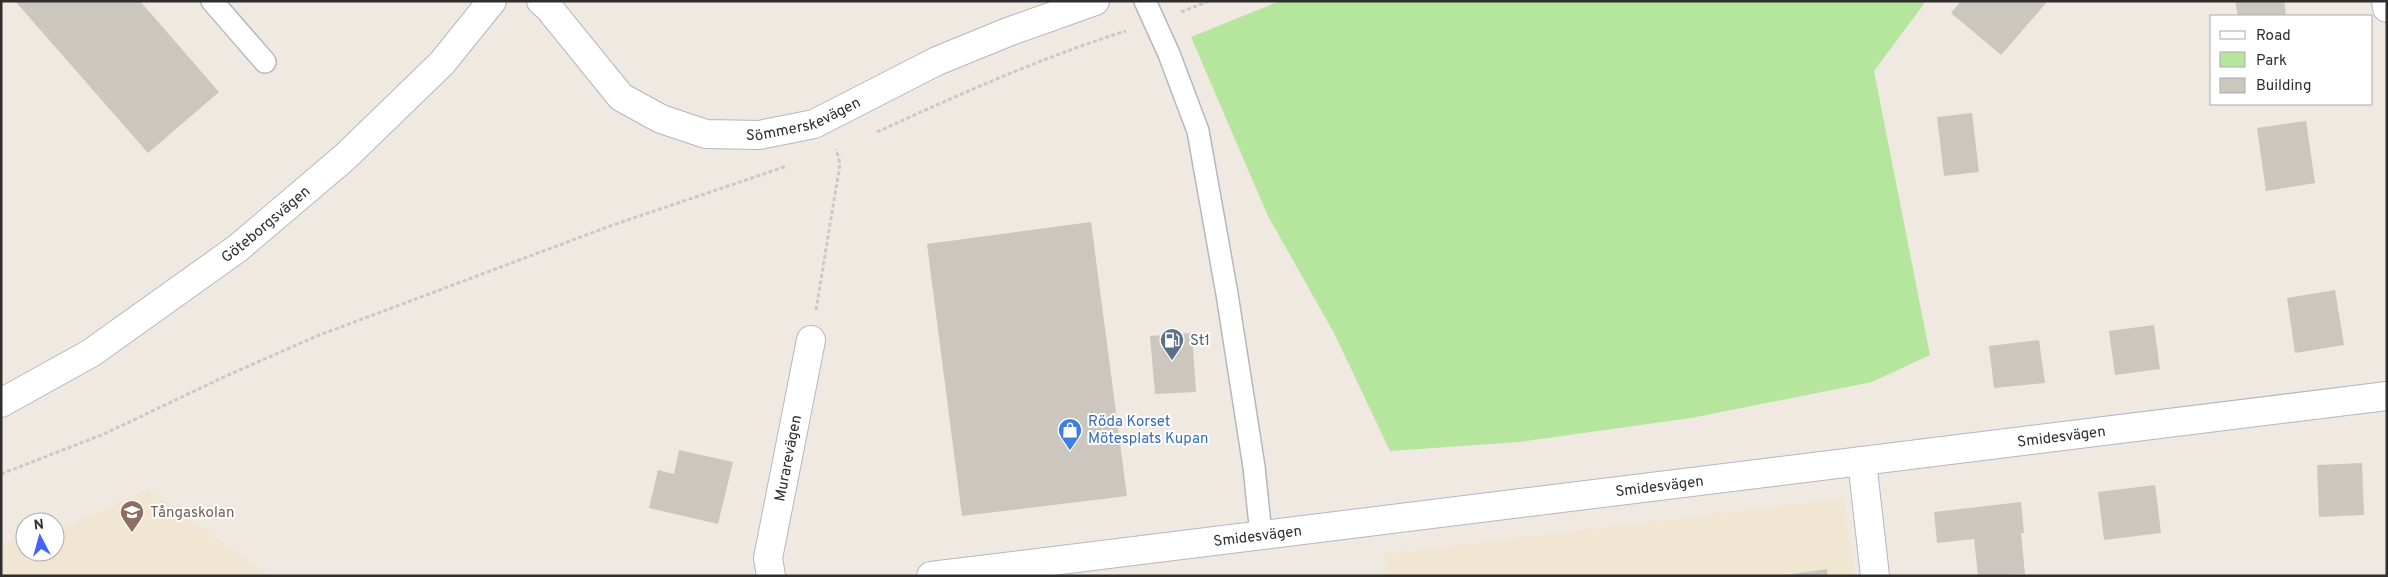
<svg xmlns="http://www.w3.org/2000/svg" width="2388" height="577" font-family="Overpass,sans-serif">
  <rect width="100%" height="100%" fill="#efe9e1"/>
  <!-- education -->
  <g fill="#f0e6d1">
    <polygon points="148,489 269,576 1,576 1,545 25,538 25,552 55,552 55,529 76,522"/>
    <polygon points="1844,498 1854,576 1386,576 1384,554"/>
  </g>
  <!-- green -->
  <polygon fill="#b6e59e" points="1280,1 1926,1 1874,71 1930,355 1872,382 1691,418 1519,442 1390,451 1334,333 1268,216 1191,37"/>
  <!-- building -->
  <g fill="#cbc7bf">
    <polygon points="15,1 140,1 219,92 148,153"/>
    <polygon points="1961,1 2048,1 2001,55 1951,13"/>
    <polygon points="2235,1 2284,1 2286,15 2238,16"/>
    <polygon points="1972,113 1979,172 1944,176 1937,117"/>
    <polygon points="2306,121 2315,183 2266,191 2257,128"/>
    <polygon points="1091,222 1127,496 962,516 927,244"/>
    <polygon points="2335,290 2344,345 2295,353 2287,298"/>
    <polygon points="2154,325 2160,369 2115,375 2109,331"/>
    <polygon points="1192,333 1196,392 1155,394 1150,336"/>
    <polygon points="2039,340 2045,383 1994,388 1989,346"/>
    <polygon points="679,450 733,462 718,524 649,508 658,470 674,474"/>
    <polygon points="2362,463 2364,515 2319,517 2317,465"/>
    <polygon points="2155,485 2161,533 2104,540 2098,492"/>
    <polygon points="2021,502 2024,533 2021,533 2025,574 1978,576 1974,539 1937,543 1934,512"/>
    <polygon points="1827,569 1828,576 1786,576 1786,575"/>
  </g>
  <g fill="none" stroke-linecap="round" stroke-linejoin="round">
    <!-- lane casing -->
    <g stroke="#b4b7c1" stroke-width="24">
      <g id="lane">
        <polyline points="212,1 265,62"/>
        <polyline points="1145,1 1169,54 1198,131 1227,294 1254,467 1261,535"/>
      </g>
    </g>
    <!-- street casing -->
    <g stroke="#b4b7c1" stroke-width="30">
      <g id="street">
        <polyline points="2386,1 2387,8"/>
        <polyline points="1862,461 1875,576"/>
        <path id="s1" d="M771 576 768 558 811 340"/>
        <path id="s2" d="M931 576 2387 396"/>
      </g>
    </g>
    <!-- secondary casing -->
    <g stroke="#b4b7c1" stroke-width="30">
      <g id="secondary">
        <path id="s3" d="M541 1 548 7 621 97 661 119 706 134 759 135 814 124 937 61 1008 32 1095 1"/>
        <path id="s4" d="M1 403 91 353 238 248 345 157 442 63 492 1"/>
      </g>
    </g>
    <!-- path -->
    <g stroke="#c9c9c9" stroke-width="3" stroke-dasharray="4 2.5" stroke-linecap="butt">
      <polyline points="1181,12 1209,1"/>
      <path d="M877 132C958 95 1040 58 1126 31"/>
      <polyline points="816,310 840,164 836,149"/>
      <polyline points="1,474 104,434 226,376 317,336 610,226 787,166"/>
    </g>
    <!-- lane -->
    <use href="#lane" stroke="#fff" stroke-width="21"/>
    <!-- street -->
    <use href="#street" stroke="#fff" stroke-width="28"/>
    <!-- secondary -->
    <use href="#secondary" stroke="#fff" stroke-width="28"/>
  </g>
  <!-- icons -->
  <defs>
    <g id="fuel-pin" transform="scale(1.25)"><path d="M0 17L-7.5 6A9.5 9.5 0 1 1 7.5 6Z" fill="#5c6f8a" stroke="#fff"/><path d="M-5.5-6h7V0h2V4h1.3V-2.5L3-4.5l.8-.8L6-3V5H2.5V1h-1V6h-7ZM-4.2-4.7v3.2H.2V-4.7Z" fill="#fff"/></g>
    <g id="shop-pin" transform="scale(1.25)"><path d="M0 17L-7.5 6A9.5 9.5 0 1 1 7.5 6Z" fill="#3f7fe0" stroke="#fff"/><path d="M-5-2.5h2.3a2.7 3.5 0 0 1 5.4 0H5L5.5 6h-11ZM-1.5-2.5h3a1.5 2.3 0 0 0-3 0Z" fill="#fff"/></g>
    <g id="school-pin" transform="scale(1.25)"><path d="M0 17L-7.5 6A9.5 9.5 0 1 1 7.5 6Z" fill="#8d6e63" stroke="#fff"/><path d="M0-5L7-2L0 1L-7-2ZM-4 1L0 2.5L4 1V4Q0 6-4 4Z" fill="#fff"/></g>
  </defs>
  <g fill-rule="evenodd">
    <use href="#fuel-pin" x="1172" y="340"/>
    <use href="#shop-pin" x="1070" y="430"/>
    <use href="#school-pin" x="132" y="512"/>
  </g>
  <g text-anchor="middle" stroke-width="4" stroke-linejoin="round" paint-order="stroke">
    <!-- street labels -->
    <g font-size="15" fill="#2e2e2e" stroke="#fff">
      <text dy="5" stroke="none"><textPath href="#s3" startOffset="318">Sömmerskevägen</textPath></text>
      <text dy="5" stroke="none"><textPath href="#s4" startOffset="320">Göteborgsvägen</textPath></text>
      <text dy="5" stroke="none"><textPath href="#s2" startOffset="1139">Smidesvägen</textPath></text>
      <text dy="5" stroke="none"><textPath href="#s1" startOffset="120">Murarevägen</textPath></text>
      <text dy="5" stroke="none"><textPath href="#s2" startOffset="734">Smidesvägen</textPath></text>
      <text dy="5" stroke="none"><textPath href="#s2" startOffset="329">Smidesvägen</textPath></text>
    </g>
    <!-- service labels -->
    <g font-size="15" fill="#4e5e75" stroke="#fff" text-anchor="start">
      <text x="1190" y="345">St1</text>
    </g>
    <!-- shop labels -->
    <g font-size="15" fill="#366cbe" stroke="#fff" text-anchor="start">
      <text x="1088" y="426">Röda Korset<tspan x="1088" dy="17">Mötesplats Kupan</tspan></text>
    </g>
    <!-- education labels -->
    <g font-size="15" fill="#785e54" stroke="#fff" text-anchor="start">
      <text x="150" y="517">Tångaskolan</text>
    </g>
  </g>
  <!-- border -->
  <rect width="2388" height="577" fill="none" stroke="#2e2e2e" stroke-width="5"/>
  <!-- legend -->
  <rect x="2210" y="15" width="162" height="90" fill="#ffffff" stroke="#ababab"/>
  <rect x="2220" y="31" width="25" height="8" fill="#ffffff" stroke="#ababab"/>
  <text x="2256" y="40" font-size="15" fill="#2e2e2e">Road</text>
  <rect x="2220" y="52" width="25" height="15" fill="#b6e59e" stroke="#ababab"/>
  <text x="2256" y="65" font-size="15" fill="#2e2e2e">Park</text>
  <rect x="2220" y="78" width="25" height="15" fill="#cbc7bf" stroke="#ababab"/>
  <text x="2256" y="90" font-size="15" fill="#2e2e2e">Building</text>
  <!-- north arrow -->
  <g transform="translate(40 537) rotate(354)"><circle r="24" fill="#ffffff" stroke="#ababab"/>
  <path d="M0-4L9 19L0 12L-9 19Z" fill="#4264fb"/>
  <text y="-8" font-size="14" font-weight="bold" text-anchor="middle" fill="#2e2e2e">N</text>
  </g>
</svg>
